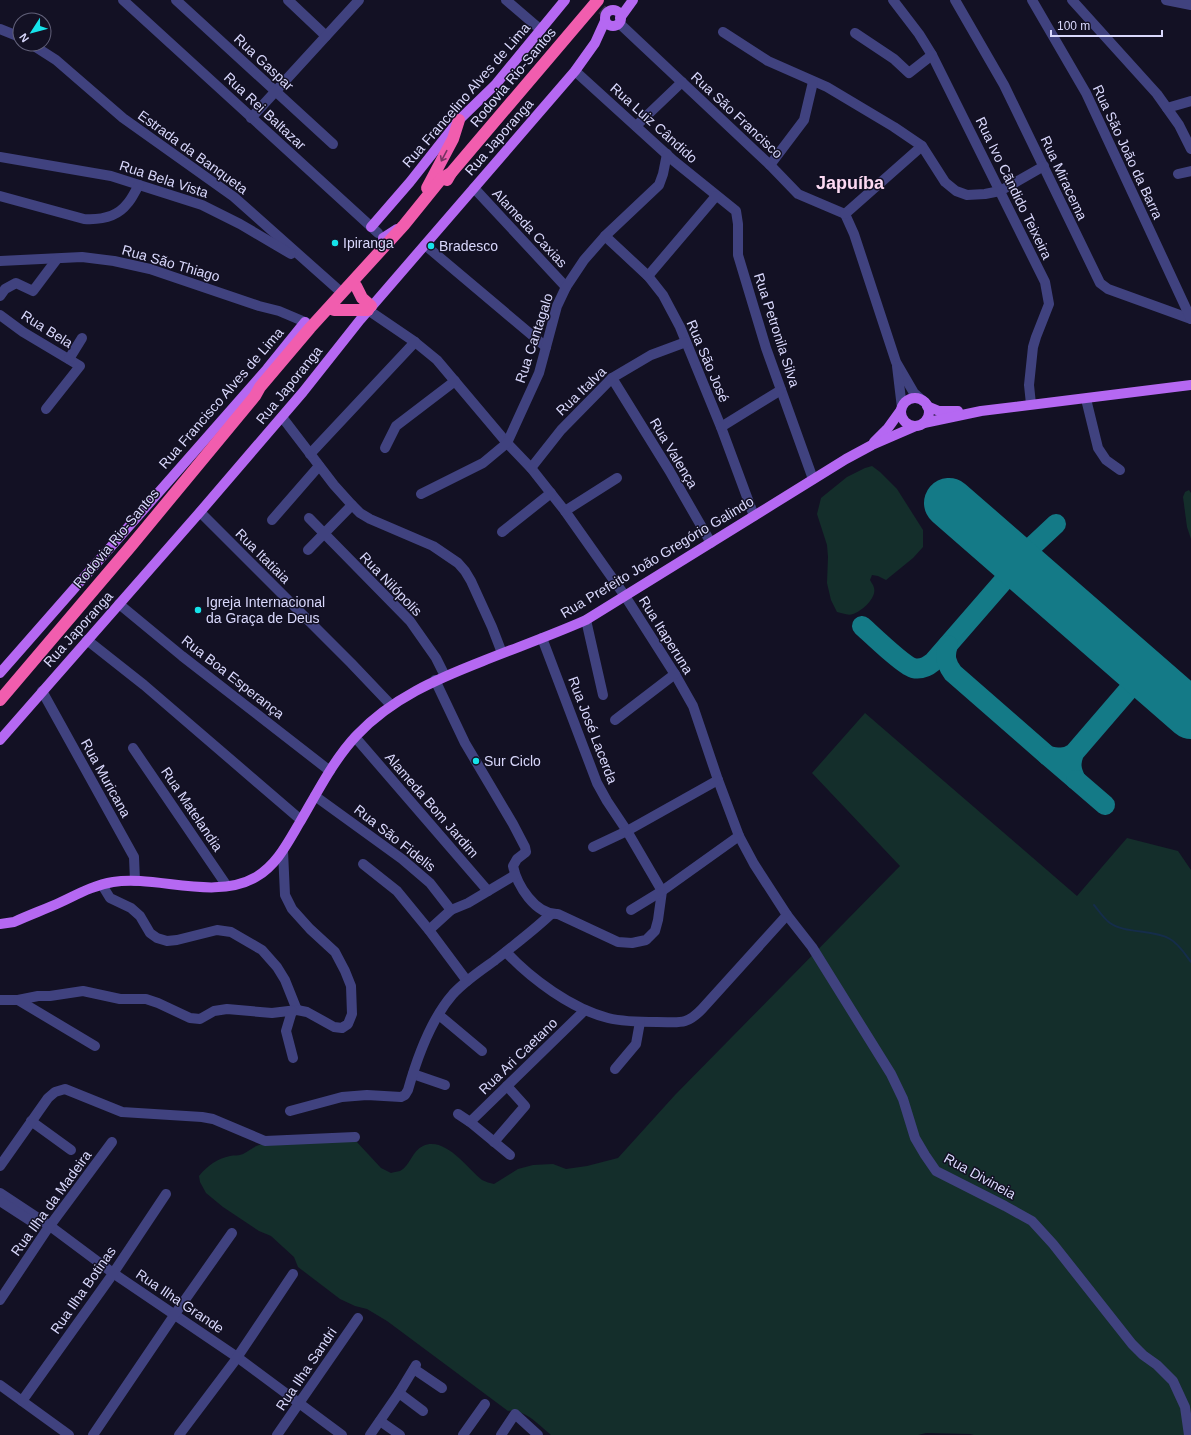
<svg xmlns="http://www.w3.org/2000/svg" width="1191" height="1435" font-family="Arial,sans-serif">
  <rect width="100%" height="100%" fill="#131124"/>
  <!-- green -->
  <g fill="#142e2b">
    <path d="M872 466 880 472 897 489 923 530V547L913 558 886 580 878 576 872 575 870 580C871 582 874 586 874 588 877 598 861 612 853 614 848 616 842 613 837 612L831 600 827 583 828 557 827 545 817 514 821 498 847 477 865 468Z"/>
    <polygon points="1189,490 1191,493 1191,539 1187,527 1183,497 1185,492"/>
    <path d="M865 713 1077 896 1127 838 1178 851 1191 870V1435H974L970 1434 926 1433 918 1435H551C539 1425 525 1409 508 1411L387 1321 367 1309 355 1306 340 1299 298 1267 294 1257 271 1236 259 1231 223 1207 206 1193 200 1182 199 1176C208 1165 217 1159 230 1156 234 1155 239 1156 243 1154 249 1151 254 1146 262 1144L355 1140 381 1168 391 1173C393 1172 397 1172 400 1171 410 1166 412 1151 423 1146 445 1136 467 1168 482 1180 486 1182 490 1183 494 1184L518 1169 533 1165 553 1164 566 1169 587 1166 618 1158 675 1095 900 866 812 773Z"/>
  </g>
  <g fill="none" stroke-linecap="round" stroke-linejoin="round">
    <!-- stream -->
    <path stroke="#152d4a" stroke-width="2" d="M1094 905C1099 911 1104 919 1110 923 1125 934 1154 929 1170 939 1179 944 1185 954 1191 962"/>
    <!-- taxiway -->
    <g stroke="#147a87" stroke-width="20">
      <polyline points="1003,550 1014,554 1025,553 1056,524"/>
      <path d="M1010 566 1009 573 1006 578C1016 571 1022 572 1033 576"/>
      <path d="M862 626C872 635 903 665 913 668 921 670 927 667 933 662L1006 578"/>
      <path d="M948 645C944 656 946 664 953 673L1048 756"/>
      <path d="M1127 658C1134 669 1136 676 1130 688 1142 682 1148 682 1160 687"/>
      <path d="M1074 753C1070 764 1071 770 1076 780L1048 756C1058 758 1065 759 1074 753L1130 688"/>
      <polyline points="1076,780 1105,805"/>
    </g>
    <!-- runway -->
    <polyline stroke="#147a87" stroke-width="50" points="949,503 1191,714"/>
    <!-- major-tunnel -->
    <polyline stroke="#312f44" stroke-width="10" stroke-dasharray="10 5" stroke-linecap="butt" points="590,0 606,13"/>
    <!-- minor -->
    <g stroke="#40427f" stroke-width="10">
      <polyline points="123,0 378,233"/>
      <polyline points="176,0 333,144"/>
      <polyline points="288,0 326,36"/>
      <polyline points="506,0 541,30"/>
      <polyline points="893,0 919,34 932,55 1045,282 1049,304 1036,337 1033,347 1029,385 1031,404"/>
      <polyline points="955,0 1004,85 1100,283 1108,289 1191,319"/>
      <polyline points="1032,0 1086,93 1191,319"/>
      <polyline points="1072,0 1157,94 1179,125 1191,149"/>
      <polyline points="1166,0 1191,5"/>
      <polyline points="619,23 770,165 798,194 845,214"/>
      <polyline points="0,29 20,37"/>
      <polyline points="723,32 768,61 827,87 894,127 922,146 945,182 956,191 967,195 985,194 1000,191 1044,166"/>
      <polyline points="855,33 894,59 909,73 932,55"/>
      <polyline points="31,44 56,60 123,118 234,197 342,293"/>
      <polyline points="575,71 674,161 736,211 738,224 738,255 766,348 813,479"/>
      <polyline points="1167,108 1191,101"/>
      <polyline points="251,118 359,0"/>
      <polyline points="636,126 682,82"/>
      <polyline points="0,157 111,176 202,205 240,224 291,254"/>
      <polyline points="770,165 804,120 813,82"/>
      <polyline points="1178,174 1191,171"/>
      <polyline points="474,188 566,287"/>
      <path d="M0 196 84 219C100 220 117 217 127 204 132 199 135 191 139 185"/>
      <polyline points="845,214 854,234 896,362 914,393 923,401"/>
      <polyline points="845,214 922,146"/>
      <polyline points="605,236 648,276 663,295 680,327 721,427 754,516"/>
      <polyline points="425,245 546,347"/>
      <polyline points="0,261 82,257 114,261 150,269 259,306 279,311 305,322 309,324 310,328"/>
      <polyline points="648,276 716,196"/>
      <polyline points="0,296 5,289 16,283 33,291 57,259"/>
      <polyline points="368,310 415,342 437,360 507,443 531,468 565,511 625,596 676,676 693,706 718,780 739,836 754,864 787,915 812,947 891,1074 903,1099 915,1138 925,1155 936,1171 1005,1206 1032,1221 1053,1244 1132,1344 1143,1355 1157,1365 1173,1381 1185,1407 1189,1435"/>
      <polyline points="0,315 23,332 80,366 46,409"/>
      <polyline points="69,359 82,338"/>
      <polyline points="897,366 902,408"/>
      <polyline points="612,378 669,470 711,543"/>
      <polyline points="1086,399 1098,448 1106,460 1120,470"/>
      <polyline points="282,417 334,485 352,505 360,513 370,519 433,546 458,563 465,571 471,581 492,627 502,653"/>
      <polyline points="721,427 781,390"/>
      <polyline points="385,448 396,426 455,381"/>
      <polyline points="310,454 415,342"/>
      <polyline points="531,468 561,430 612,378 651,355 686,342"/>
      <polyline points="421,494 483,463 507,443 539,373 557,306 566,287 584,260 605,236 659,185 663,174 667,154"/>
      <polyline points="565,511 617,478"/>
      <polyline points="200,512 351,663 391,705"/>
      <polyline points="309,518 410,621 436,658 445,676"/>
      <polyline points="272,520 319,466"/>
      <polyline points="502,532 551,493"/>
      <polyline points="308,550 352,505"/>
      <polyline points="119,604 182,656 330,771"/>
      <polyline points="586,620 603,695"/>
      <polyline points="87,640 144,685 301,820"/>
      <path d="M435 680 465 743 513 824 525 847 526 852 517 859 513 866C517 885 535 915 558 914L618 942 632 943 646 940 655 931 658 920 662 891 627 831 607 801 597 783 542 638"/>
      <polyline points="42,691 134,857 135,881"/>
      <polyline points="615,720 675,674"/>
      <polyline points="355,737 488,891"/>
      <polyline points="133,748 227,886"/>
      <polyline points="315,796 402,859 430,883 451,910"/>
      <polyline points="593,847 627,831 718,780"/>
      <polyline points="363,864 397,891 429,930 467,981"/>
      <polyline points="102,885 110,898 131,908 140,916 150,933 157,938 167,941 177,940 217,930 231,932 262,950 277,967 285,980 297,1010"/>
      <polyline points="631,910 662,891 739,836"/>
      <polyline points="429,930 451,910 468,903 515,875"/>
      <path d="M506 952C531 979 572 1009 608 1018 624 1022 641 1022 657 1022 679 1022 686 1026 702 1009L787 915"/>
      <polyline points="0,1000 18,1000 38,996 50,996 83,991 120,999 146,999 158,1003 190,1018 200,1019 214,1011 227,1009 272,1013 297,1010 307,1012 334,1027 342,1028 348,1024 352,1014 351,986 345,971 335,952 310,929 292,909 285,895 283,851"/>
      <polyline points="18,1000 95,1046"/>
      <polyline points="292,1011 286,1031 293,1058"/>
      <polyline points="439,1015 482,1051"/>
      <polyline points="615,1069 636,1044 640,1022"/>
      <polyline points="413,1074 445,1085"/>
      <path d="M290 1111 342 1097 367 1095 401 1097 405 1095 408 1090C417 1058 431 1019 453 994 465 981 480 971 494 961 513 946 533 931 551 914"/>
      <polyline points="458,1114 470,1122 510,1155"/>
      <polyline points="31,1121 71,1150"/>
      <polyline points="470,1122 585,1010"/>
      <polyline points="494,1142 525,1106 507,1086"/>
      <polyline points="0,1166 48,1098 55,1092 65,1089 122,1112 202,1117 213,1119 265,1141 355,1137"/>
      <polyline points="0,1193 50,1226 113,1273 237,1357 342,1435"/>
      <polyline points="0,1201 34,1223"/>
      <polyline points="0,1300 46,1231 112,1142"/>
      <polyline points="414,1369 442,1388"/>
      <polyline points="0,1385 69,1435"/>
      <polyline points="399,1393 423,1411"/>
      <polyline points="22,1401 110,1278 166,1194"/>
      <polyline points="380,1421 400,1435"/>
      <polyline points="93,1435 175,1314 232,1233"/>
      <polyline points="179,1435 234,1362 293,1274"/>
      <polyline points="277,1435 358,1318"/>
      <polyline points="370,1435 399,1393 416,1365"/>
      <polyline points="463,1435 485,1404"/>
      <polyline points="501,1435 515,1414 538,1435"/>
    </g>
    <!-- major -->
    <g stroke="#b568f2" stroke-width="10">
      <circle cx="613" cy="18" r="8"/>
      <polyline points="620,18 633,0"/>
      <polyline points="371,227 410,182 459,120 496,84 565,0"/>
      <polyline points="383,238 397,229"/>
      <circle cx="915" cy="412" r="14"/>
      <polyline points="927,406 939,411 958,411"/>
      <polyline points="924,423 981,411 1191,385"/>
      <polyline points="874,442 888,428 901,410"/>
      <polyline points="0,673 267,369 305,322"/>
      <polyline points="0,740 200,512 303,392 360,320 575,71 595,43 605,21"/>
      <path d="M0 924 14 922C29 915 46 909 61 902 78 894 94 885 113 882 157 875 214 901 256 877 277 865 288 842 300 822 317 793 334 759 357 735 392 698 437 679 483 661 518 647 552 635 586 620L846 459 872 445 916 426"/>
    </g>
    <!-- highway -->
    <g stroke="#f15dae" stroke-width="12">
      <polyline points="447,180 451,173 598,0"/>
      <polyline points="427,188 453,139 459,120"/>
      <polyline points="356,286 362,298 371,306"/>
      <polyline points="334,310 368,310"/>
      <polyline points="0,700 131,546 255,396 260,387 310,328 404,225 442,178 451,173"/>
    </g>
  </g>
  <!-- one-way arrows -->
  <defs><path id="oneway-shaft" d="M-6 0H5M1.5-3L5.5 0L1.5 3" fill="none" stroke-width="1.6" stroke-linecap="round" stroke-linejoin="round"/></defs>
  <use stroke="#773362" href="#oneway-shaft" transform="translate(444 156) rotate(118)"/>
  <!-- markers -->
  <g fill="#15e3ea" stroke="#131124" stroke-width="1.5">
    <circle cx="335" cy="243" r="4"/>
    <circle cx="431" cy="246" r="4"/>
    <circle cx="198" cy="610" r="4"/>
    <circle cx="476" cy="761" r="4"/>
  </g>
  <g text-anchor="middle" stroke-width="3" stroke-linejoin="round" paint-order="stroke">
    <!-- street labels -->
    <g font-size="14" fill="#d9d8fc" stroke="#131124">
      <text transform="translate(264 62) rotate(43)" y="5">Rua Gaspar</text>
      <text transform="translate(513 77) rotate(-50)" y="5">Rodovia Rio-Santos</text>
      <text transform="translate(466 95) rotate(-49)" y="5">Rua Francelino Alves de Lima</text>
      <text transform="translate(265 111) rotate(43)" y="5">Rua Rei Baltazar</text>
      <text transform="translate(737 115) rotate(43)" y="5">Rua São Francisco</text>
      <text transform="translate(654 123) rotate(42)" y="5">Rua Luiz Cândido</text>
      <text transform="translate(499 137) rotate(-49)" y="5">Rua Japoranga</text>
      <text transform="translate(193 152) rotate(36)" y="5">Estrada da Banqueta</text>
      <text transform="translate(1128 152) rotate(65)" y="5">Rua São João da Barra</text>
      <text transform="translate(1064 178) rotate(65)" y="5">Rua Miracema</text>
      <text transform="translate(164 179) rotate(18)" y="5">Rua Bela Vista</text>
      <text transform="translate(1014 188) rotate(64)" y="5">Rua Ivo Cãndido Teixeira</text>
      <text transform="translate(530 228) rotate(47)" y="5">Alameda Caxias</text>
      <text transform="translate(171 263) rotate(16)" y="5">Rua São Thiago</text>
      <text transform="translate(47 329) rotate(32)" y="5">Rua Bela</text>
      <text transform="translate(777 330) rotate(72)" y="5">Rua Petronila Silva</text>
      <text transform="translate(534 338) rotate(-72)" y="5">Rua Cantagalo</text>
      <text transform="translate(708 361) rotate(67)" y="5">Rua São José</text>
      <text transform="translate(289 385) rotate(-51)" y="5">Rua Japoranga</text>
      <text transform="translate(581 391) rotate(-44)" y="5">Rua Italva</text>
      <text transform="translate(221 398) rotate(-49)" y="5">Rua Francisco Alves de Lima</text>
      <text transform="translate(674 453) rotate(59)" y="5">Rua Valença</text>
      <text transform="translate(116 538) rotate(-50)" y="5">Rodovia Rio-Santos</text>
      <text transform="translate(263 556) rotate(45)" y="5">Rua Itatiaia</text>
      <text transform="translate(657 557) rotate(-31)" y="5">Rua Prefeito João Gregório Galindo</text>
      <text transform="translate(391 584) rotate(46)" y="5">Rua Nilópolis</text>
      <text transform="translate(78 629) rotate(-48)" y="5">Rua Japoranga</text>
      <text transform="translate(666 635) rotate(58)" y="5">Rua Itaperuna</text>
      <text transform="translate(233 677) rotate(38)" y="5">Rua Boa Esperança</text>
      <text transform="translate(593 730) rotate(69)" y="5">Rua José Lacerda</text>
      <text transform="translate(106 778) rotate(61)" y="5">Rua Muricana</text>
      <text transform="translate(432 805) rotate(49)" y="5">Alameda Bom Jardim</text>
      <text transform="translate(192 809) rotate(56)" y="5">Rua Matelandia</text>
      <text transform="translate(395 838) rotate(38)" y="5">Rua São Fidelis</text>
      <text transform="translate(518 1056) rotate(-44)" y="5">Rua Ari Caetano</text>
      <text transform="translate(980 1176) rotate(29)" y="5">Rua Divineia</text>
      <text transform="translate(51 1203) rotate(-54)" y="5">Rua Ilha da Madeira</text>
      <text transform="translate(83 1290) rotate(-55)" y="5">Rua Ilha Botinas</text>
      <text transform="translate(180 1301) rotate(34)" y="5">Rua Ilha Grande</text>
      <text transform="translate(306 1369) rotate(-56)" y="5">Rua Ilha Sandri</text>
    </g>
    <!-- poi labels -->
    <g font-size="14" fill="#d9d8fc" stroke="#131124" text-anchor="start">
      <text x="343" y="248">Ipiranga</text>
      <text x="439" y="251">Bradesco</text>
      <text x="206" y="607">Igreja Internacional<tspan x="206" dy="16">da Graça de Deus</tspan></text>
      <text x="484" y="766">Sur Ciclo</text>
    </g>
    <!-- district labels -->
    <g font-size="18" font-weight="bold" fill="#fcd9f2" stroke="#131124">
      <text x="850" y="189">Japuíba</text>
    </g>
  </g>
  <!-- north arrow -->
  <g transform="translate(32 32) rotate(234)"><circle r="19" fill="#131124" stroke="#62617a"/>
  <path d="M0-3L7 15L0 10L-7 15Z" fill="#15e3ea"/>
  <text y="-6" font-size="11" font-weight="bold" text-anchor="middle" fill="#d9d8fc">N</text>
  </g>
  <!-- scale -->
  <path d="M1051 30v6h111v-6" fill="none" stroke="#d9d8fc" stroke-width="2"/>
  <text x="1057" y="30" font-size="12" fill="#d9d8fc" stroke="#131124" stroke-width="3" paint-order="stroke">100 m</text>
</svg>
